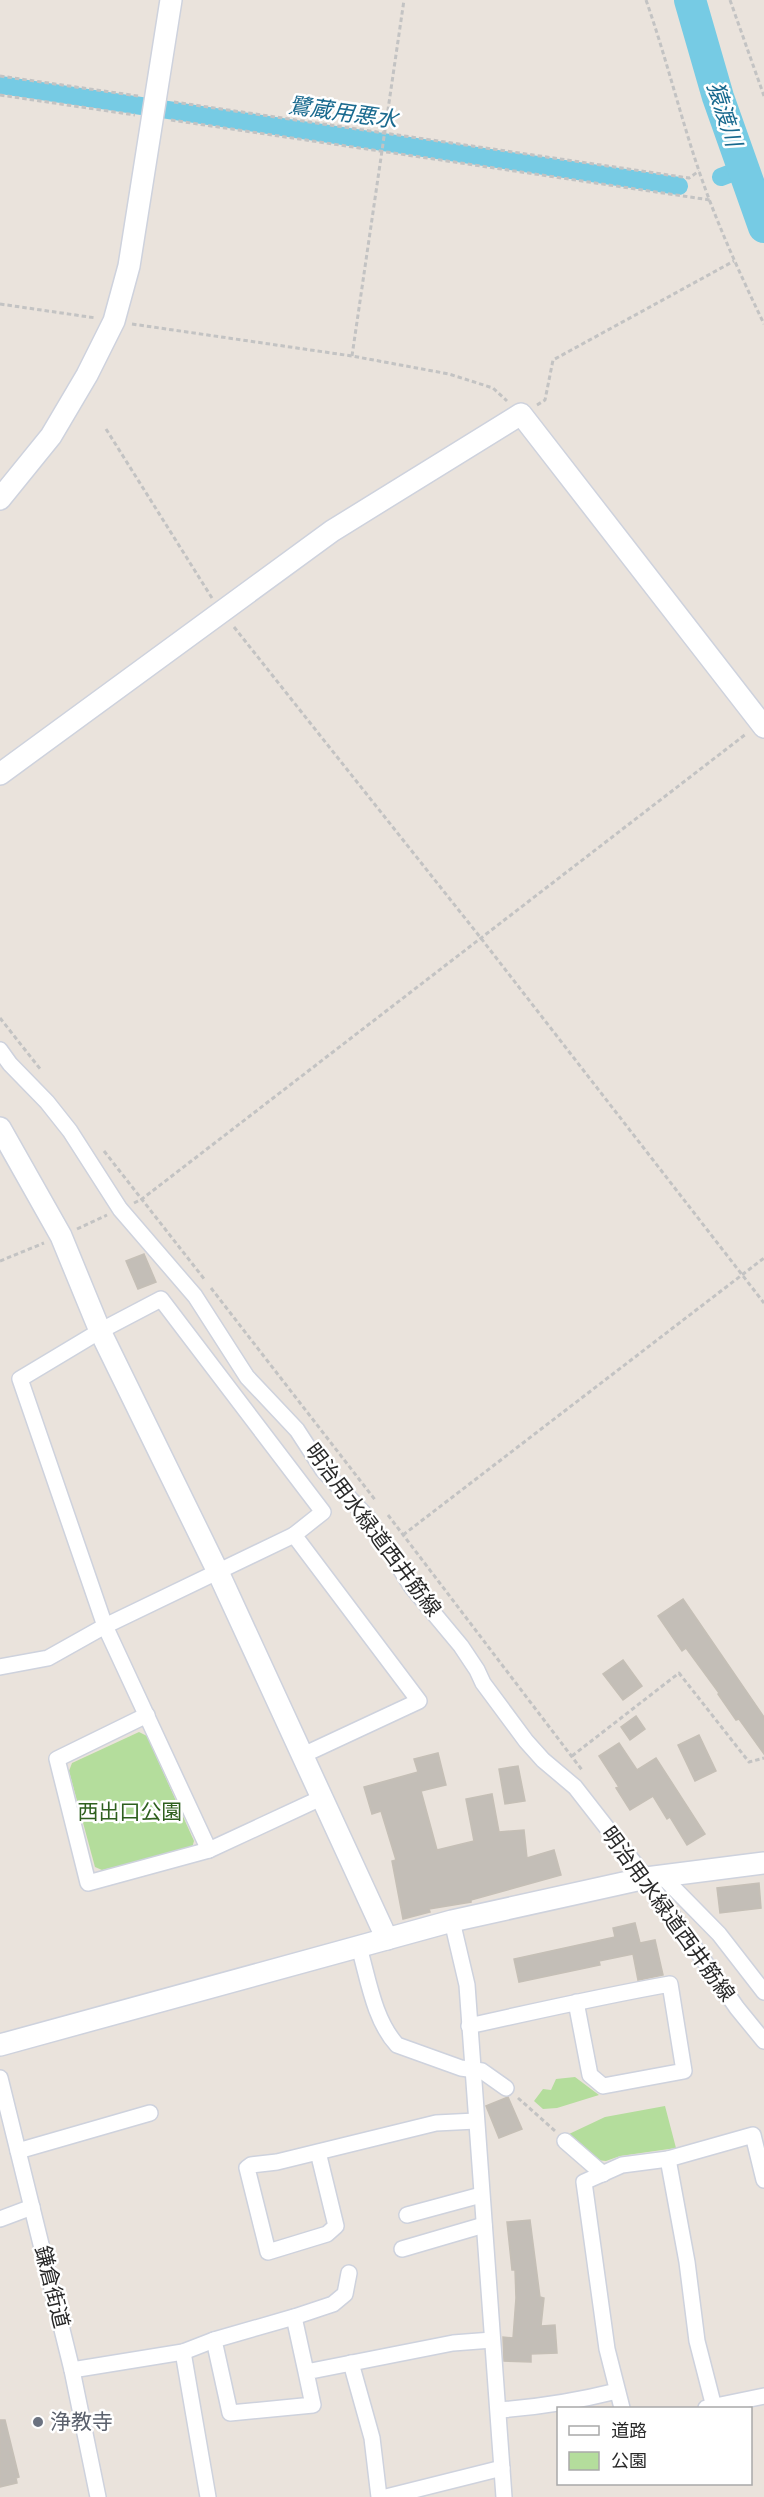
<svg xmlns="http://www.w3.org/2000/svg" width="764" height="2497" font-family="Barlow,'Noto Sans JP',sans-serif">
  <rect width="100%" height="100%" fill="#eae3dc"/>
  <!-- green -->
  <g fill="#b4dd9c">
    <polygon points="139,1732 147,1736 194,1841 192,1848 102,1870 95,1867 69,1771 72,1763"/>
    <polygon points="575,2077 599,2095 557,2108 543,2109 534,2101 543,2089 551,2090 556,2079"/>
    <polygon points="665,2106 676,2148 620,2156 606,2161 596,2160 569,2134 605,2117"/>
  </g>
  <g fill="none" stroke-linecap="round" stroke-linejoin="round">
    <!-- canal -->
    <g stroke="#76cbe4" stroke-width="18">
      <polyline points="0,85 679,186"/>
      <polyline points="721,177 742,169"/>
    </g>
    <!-- river -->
    <polyline stroke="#76cbe4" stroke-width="32" points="690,0 718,97 764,227"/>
  </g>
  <!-- building -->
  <g fill="#c3beb7" stroke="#c5bfb6" stroke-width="1.5">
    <polygon points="144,1254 156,1282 138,1289 126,1261"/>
    <polygon points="683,1599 764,1717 764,1754 739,1719 736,1720 718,1694 719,1693 686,1648 682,1651 658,1616"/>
    <polygon points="623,1660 642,1686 623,1700 603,1674"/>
    <polygon points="636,1716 645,1729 630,1740 621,1727"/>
    <polygon points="699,1735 716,1771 695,1781 678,1745"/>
    <polygon points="619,1743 637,1770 656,1758 705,1834 687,1845 670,1817 667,1819 653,1796 630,1810 616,1788 619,1787 599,1756"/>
    <polygon points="438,1753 446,1785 421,1791 437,1850 474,1841 466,1799 492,1794 499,1832 524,1830 527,1858 554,1850 561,1875 471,1900 471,1902 429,1909 430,1912 403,1919 392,1861 396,1860 381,1811 372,1814 364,1787 418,1772 414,1759"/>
    <polygon points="518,1766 525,1801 505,1804 499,1769"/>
    <polygon points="759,1883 761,1908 720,1913 717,1888"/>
    <polygon points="635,1923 640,1943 655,1940 663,1975 638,1980 633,1954 599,1961 600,1965 519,1982 514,1959 615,1937 613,1928"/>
    <polygon points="508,2097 522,2129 499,2138 486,2106"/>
    <polygon points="530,2220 540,2297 544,2298 541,2326 555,2325 557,2353 531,2354 531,2362 504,2361 503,2337 513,2338 516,2298 515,2270 512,2270 507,2222"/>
    <polygon points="0,2420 5,2420 19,2477 16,2478 17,2483 0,2487"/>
  </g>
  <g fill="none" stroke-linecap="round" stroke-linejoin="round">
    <!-- street casing -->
    <g stroke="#ced2dd" stroke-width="18">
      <g id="street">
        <polyline points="0,1050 10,1064 47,1102 70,1131 120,1209 195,1296 247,1377 297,1430 323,1470 369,1519 411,1586 461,1646 477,1670 483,1683 526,1741 543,1760 575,1787 646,1878 737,2008 764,2041"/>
        <polyline points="0,1667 48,1658 105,1626 294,1535"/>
        <polyline points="147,1715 57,1759 88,1883 209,1850"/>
        <polyline points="301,1756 419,1701 294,1535 323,1512 161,1299 100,1331 20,1379 105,1626 209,1850 321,1798"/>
        <polyline points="663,1877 719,1934 764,1992"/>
        <polyline points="452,1921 467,1985 504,2497"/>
        <path d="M359 1947C368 1978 374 2020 397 2045L461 2068 482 2071 506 2088"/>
        <path d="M469 2026C536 2011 602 1996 670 1984L684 2071 603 2086 590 2075 576 2002"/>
        <polyline points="0,2078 72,2370 98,2497"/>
        <polyline points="565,2141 603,2174"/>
        <polyline points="18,2151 150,2113"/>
        <polyline points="318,2152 336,2226 327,2234 268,2252 247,2168 251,2165 277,2162 436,2123 476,2121"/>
        <polyline points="668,2159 687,2262 697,2341 714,2407"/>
        <polyline points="407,2215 481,2195"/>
        <polyline points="0,2219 32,2207"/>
        <polyline points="402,2249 484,2225"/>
        <polyline points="294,2317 333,2304 345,2294 349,2273"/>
        <polyline points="183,2352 208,2497"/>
        <polyline points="351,2363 372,2438 379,2497"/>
        <polyline points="72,2370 183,2352 214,2340"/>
        <polyline points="306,2372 294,2317 214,2340 230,2413 313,2405 306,2372 453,2343 492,2340"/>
        <polyline points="622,2408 607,2349 584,2182 622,2165 668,2159 753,2135 764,2180"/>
        <polyline points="706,2408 764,2396"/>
        <path d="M499 2410C540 2407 577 2401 617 2391"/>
        <polyline points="386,2497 502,2468"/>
      </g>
    </g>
    <!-- secondary casing -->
    <g stroke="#ced2dd" stroke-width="24">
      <g id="secondary">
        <polyline points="0,499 51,436 87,375 114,321 129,266 171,0"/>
        <polyline points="0,774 332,531 521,414 764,727"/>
        <polyline points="0,1128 61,1236 100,1331 218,1572 387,1939"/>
        <polyline points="0,2045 452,1921 646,1878 764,1863"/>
      </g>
    </g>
    <!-- path -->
    <g stroke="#c3c3c3" stroke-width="3" stroke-dasharray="4.5 3" stroke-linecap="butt">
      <path d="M646 0C666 57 680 115 699 171 717 224 740 274 764 324"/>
      <polyline points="730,0 764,96"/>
      <polyline points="0,76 138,96"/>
      <polyline points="0,95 135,115"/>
      <polyline points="174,102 689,178 699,171"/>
      <polyline points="171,120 710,200"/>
      <polyline points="0,304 96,318"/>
      <polyline points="132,324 352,356 449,374 493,388 507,401"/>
      <polyline points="352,356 404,0"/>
      <polyline points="537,405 545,400 553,360 734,261"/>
      <polyline points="106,429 212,598"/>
      <polyline points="234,627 480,937 764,1303"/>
      <polyline points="0,1018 41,1070"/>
      <polyline points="104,1151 205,1280"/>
      <polyline points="134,1203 142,1199 746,734"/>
      <polyline points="77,1229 107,1215"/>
      <polyline points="0,1261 44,1243"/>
      <polyline points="211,1288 376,1501"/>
      <polyline points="388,1515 582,1770"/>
      <polyline points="403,1535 764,1258"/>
      <polyline points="572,1756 679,1673 749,1762 764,1758"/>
      <polyline points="518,2098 555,2131"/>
    </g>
    <!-- street -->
    <use href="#street" stroke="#fff" stroke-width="15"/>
    <!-- secondary -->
    <use href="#secondary" stroke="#fff" stroke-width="21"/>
  </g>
  <!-- markers -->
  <circle fill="#6b7280" stroke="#fff" stroke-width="2" cx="38" cy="2422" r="6"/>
  <g text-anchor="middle" stroke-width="5" stroke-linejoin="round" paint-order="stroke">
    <!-- street labels -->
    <g font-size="21" fill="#292929" stroke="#fff">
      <text transform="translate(373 1530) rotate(53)" y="7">明治用水緑道西井筋線</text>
      <text transform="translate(668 1914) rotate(54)" y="7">明治用水緑道西井筋線</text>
      <text transform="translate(52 2287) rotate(76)" y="7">鎌倉街道</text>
    </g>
    <!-- park labels -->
    <g font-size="21" fill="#2f601f" stroke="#fff">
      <text x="130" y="1819">西出口公園</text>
    </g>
    <!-- worship labels -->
    <g font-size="21" fill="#5b616d" stroke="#fff" text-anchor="start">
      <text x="50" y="2429">浄教寺</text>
    </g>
    <!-- water labels -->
    <g font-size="22" font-style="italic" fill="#18698e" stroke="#fff">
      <text transform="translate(343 112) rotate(8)" y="8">鷺蔵用悪水</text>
      <text transform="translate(725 114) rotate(72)" y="8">猿渡川</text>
    </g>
  </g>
  <!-- legend -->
  <rect x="557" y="2407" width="195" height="78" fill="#ffffff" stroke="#a9a9a9" stroke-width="1.5"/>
  <rect x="569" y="2426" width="30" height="9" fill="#ffffff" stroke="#a9a9a9" stroke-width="1.5"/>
  <text x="611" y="2437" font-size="18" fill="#292929">道路</text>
  <rect x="569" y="2452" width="30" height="18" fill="#b4dd9c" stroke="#a9a9a9" stroke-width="1.5"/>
  <text x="611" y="2467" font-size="18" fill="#292929">公園</text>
</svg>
